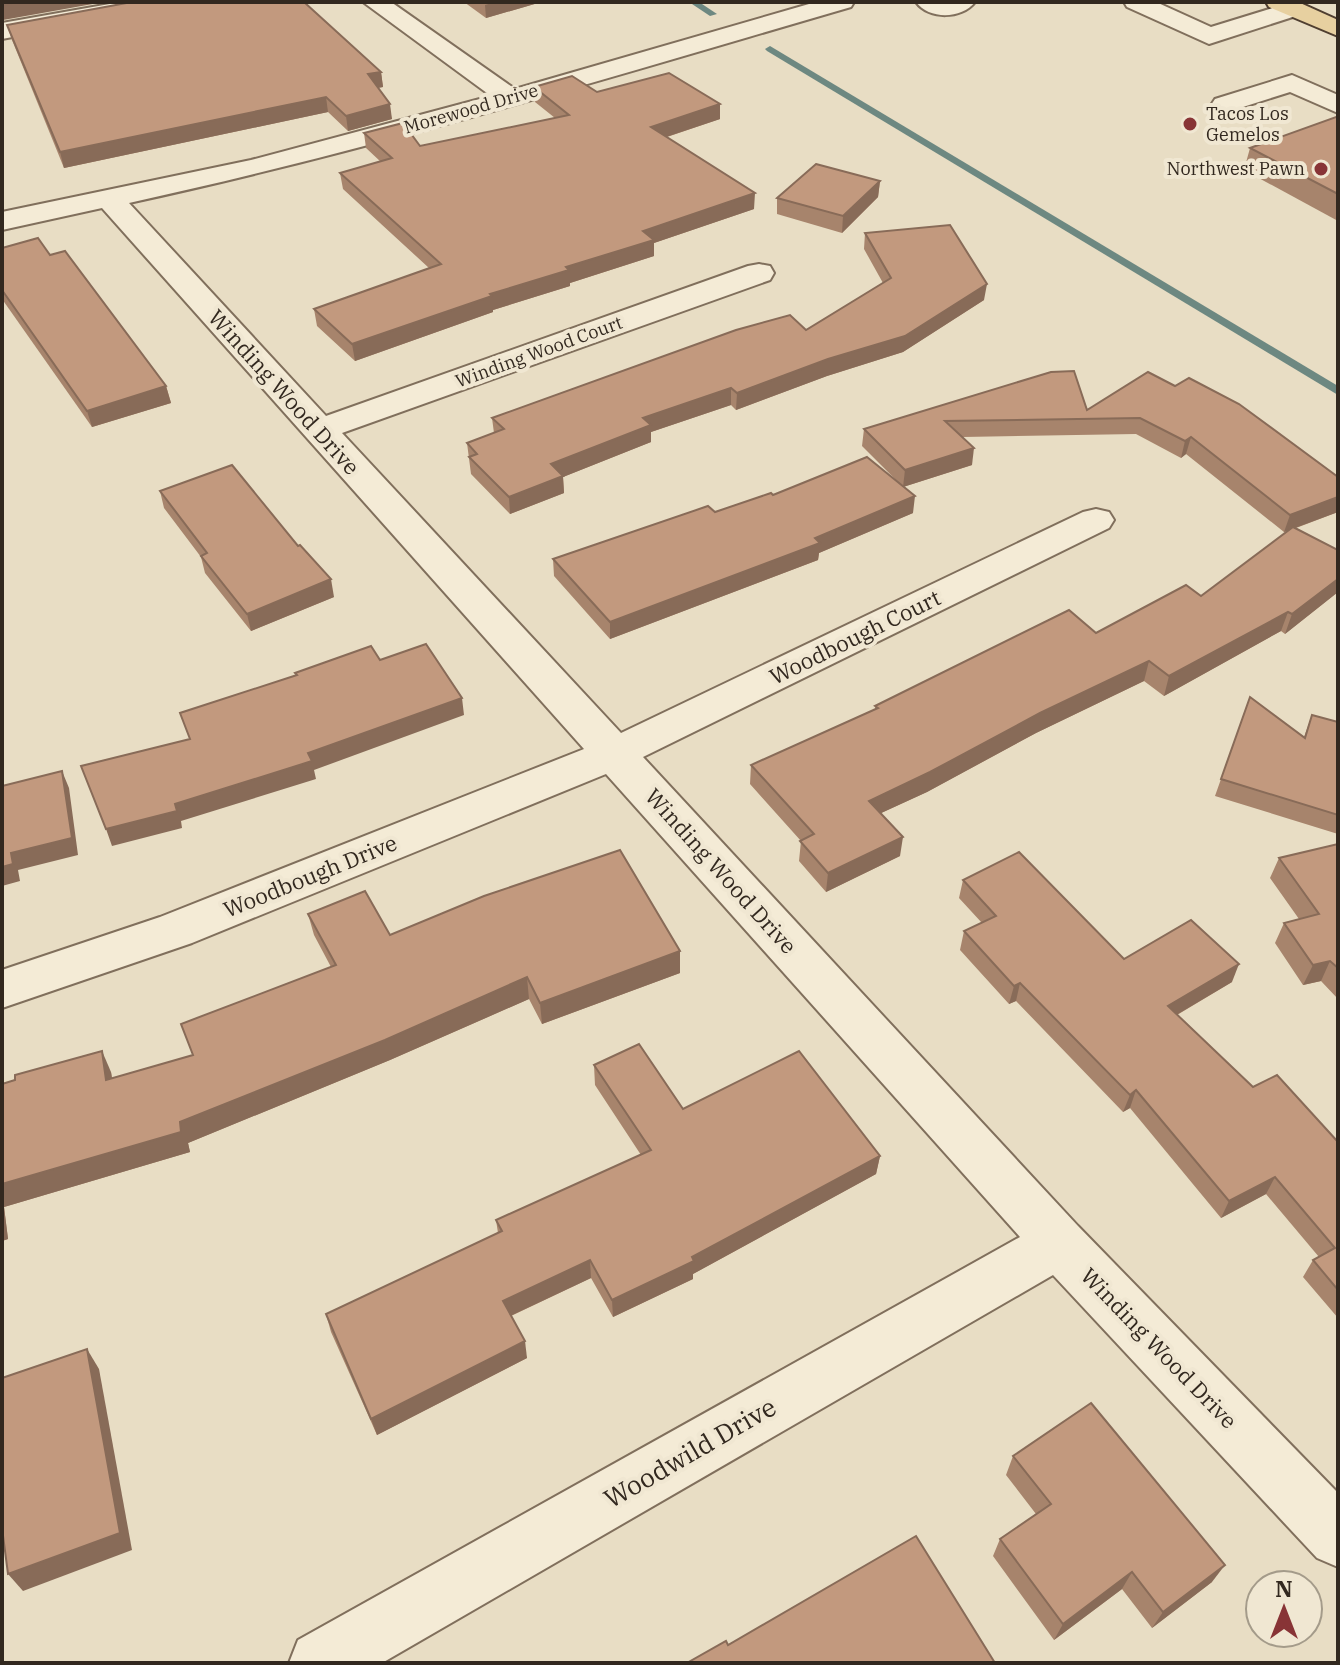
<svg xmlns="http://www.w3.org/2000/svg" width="1340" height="1665" font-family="'IBM Plex Serif',serif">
  <rect width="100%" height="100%" fill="#e8ddc4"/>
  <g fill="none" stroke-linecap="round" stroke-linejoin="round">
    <!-- stream -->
    <g fill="#6d8881" fill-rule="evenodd">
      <polygon points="689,2 699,2 717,14 710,16"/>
      <polygon points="770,46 1338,386 1338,395 767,51 765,49"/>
    </g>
    <!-- minor casing -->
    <g stroke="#806f5c" stroke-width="4">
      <g id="minor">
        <polygon points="121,2 173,2 170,7 161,9 2,39 2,23"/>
        <path d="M363 2H391L515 89 816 2H854L851 7C611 77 373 150 129 203L326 416 748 266 759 264 770 266 774 273 770 280 342 433 621 733 1083 512 1096 509 1109 512 1114 520 1109 528 643 757 1078 1226 1338 1493V1567L1317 1558 1053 1275 382 1663H289L298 1640 1020 1237 606 774 192 943 2 1008V970L160 917 584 749 102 208 2 230V212L251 160 491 96Z"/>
        <path d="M916 2H975C962 19 929 20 916 2Z"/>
        <polygon points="1124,2 1156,2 1211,27 1292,2 1302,4 1305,9 1302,14 1209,44 1127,7"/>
        <polygon points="1292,75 1338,95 1338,113 1290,92 1224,113 1215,111 1211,105 1215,99"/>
      </g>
    </g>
    <!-- major casing -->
    <g stroke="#4f3e30" stroke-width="4">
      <polygon id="major" points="1266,2 1298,2 1338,20 1338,36 1269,7"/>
    </g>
    <!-- minor -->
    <use href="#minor" fill="#f4ebd6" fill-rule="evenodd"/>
    <!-- major -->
    <use href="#major" fill="#e7d0a0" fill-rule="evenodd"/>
  </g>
  <!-- wall -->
  <g fill="#a7846c">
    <polygon points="464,2 538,2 538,3 486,18"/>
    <polygon points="7,25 381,72 383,87 378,88 392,119 348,131 328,112 64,168 12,40"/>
    <polygon points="534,87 597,92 720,119 667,137 754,209 654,243 654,256 570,283 570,286 493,310 493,312 355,361 317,326 314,309 429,268 343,189 340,173 381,162 366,148 364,133 420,146 555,118 535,102"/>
    <polygon points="1338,118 1338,221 1244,170 1250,148"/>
    <polygon points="880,181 878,197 842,233 777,214 777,198"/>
    <polygon points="865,233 984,300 903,352 827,376 736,410 731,405 651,432 651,442 563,477 564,493 510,514 471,474 467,443 494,433 492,418 806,330 883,283 864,249"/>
    <polygon points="2,248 50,255 166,386 171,403 92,427 2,299"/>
    <polygon points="1051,372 1087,410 1148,372 1338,477 1338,512 1296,528 1338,550 1338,592 1285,634 1281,631 1164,696 1144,681 1036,733 927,792 881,813 900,856 826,892 799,861 801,841 750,784 751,765 875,709 875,706 1096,633 1201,596 1288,531 1284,532 1186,454 1181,458 1136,434 963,437 972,465 903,487 913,513 819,553 818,560 610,639 554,576 553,559 773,495 901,485 862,446 864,429"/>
    <polygon points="160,491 334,597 251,631 205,573 201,557 164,508"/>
    <polygon points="1250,697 1304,737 1312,715 1338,722 1338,834 1215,796"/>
    <polygon points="1338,844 1338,999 1321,981 1303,985 1275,943 1284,923 1299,919 1270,878 1279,858"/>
    <polygon points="963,880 1124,959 1232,982 1177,1015 1253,1087 1338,1142 1338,1318 1303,1277 1313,1260 1319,1257 1266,1194 1221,1218 1130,1108 1123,1112 1016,1001 1009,1004 960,950 964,931 982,923 959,898"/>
    <polygon points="308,914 390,935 680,973 542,1024 529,999 390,1060 188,1143 190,1152 4,1207 8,1239 2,1241 2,1084 111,1072 112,1078 193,1055 331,967 314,935"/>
    <polygon points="594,1065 683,1109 880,1156 876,1174 693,1274 693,1279 613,1317 591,1278 511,1316 527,1358 377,1435 331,1332 326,1314 498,1233 496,1220 641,1155 595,1085"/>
    <polygon points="1013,1456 1212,1582 1152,1628 1122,1589 1054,1640 993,1556 1000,1539 1036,1514 1006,1475"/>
  </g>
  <!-- shaded-wall -->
  <g fill="#886b58">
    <polygon points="17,2 104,2 3,20 2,5"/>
    <polygon points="495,2 538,2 538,3 486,18 485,5"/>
    <polygon points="381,72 383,87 370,89 368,74"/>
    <polygon points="326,97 328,112 64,168 60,152"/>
    <polygon points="390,104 392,119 348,131 346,116"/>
    <polygon points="720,104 720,119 651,142 651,127"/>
    <polygon points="880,181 878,197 842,233 843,216"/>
    <polygon points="755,193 754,209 654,243 654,256 570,283 570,286 493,310 493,312 355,361 352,344 566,267 643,231"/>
    <polygon points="987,284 984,300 903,352 827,376 736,410 737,393"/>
    <polygon points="166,386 171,403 92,427 87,411"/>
    <polygon points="731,388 731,405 651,432 651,442 563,477 564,493 510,514 509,497 551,464 643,418"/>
    <polygon points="1191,437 1186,454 1181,458 1185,441"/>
    <polygon points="974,448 972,465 903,487 905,470"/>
    <polygon points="915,496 913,513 819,553 818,560 610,639 610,622"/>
    <polygon points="1338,497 1338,512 1284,532 1290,515"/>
    <polygon points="331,579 334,597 251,631 247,614"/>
    <polygon points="1338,579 1338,592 1285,634 1292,614"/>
    <polygon points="1288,612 1281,631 1164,696 1169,676"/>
    <polygon points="1149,661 1144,681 1036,733 927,792 866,820 869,801 1040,713"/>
    <polygon points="462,698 464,715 314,770 316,779 181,821 182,828 112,846 106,829 308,753"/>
    <polygon points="62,771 69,788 78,855 18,870 20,881 2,886 2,867"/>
    <polygon points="903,837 900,856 826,892 828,873"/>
    <polygon points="680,951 680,973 542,1024 540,1003"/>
    <polygon points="1330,961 1321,981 1303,985 1313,965"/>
    <polygon points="1239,964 1232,982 1161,1024 1168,1006"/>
    <polygon points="527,977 529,999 390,1060 188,1143 190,1152 4,1207 8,1239 2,1241 2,1184 180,1122"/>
    <polygon points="1020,983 1016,1001 1009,1004 1014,986"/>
    <polygon points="102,1051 111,1072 115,1100 106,1080"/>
    <polygon points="1136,1090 1130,1108 1123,1112 1130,1095"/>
    <polygon points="880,1156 876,1174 693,1274 693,1279 613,1317 612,1300"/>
    <polygon points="1275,1177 1266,1194 1221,1218 1229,1201"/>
    <polygon points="590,1260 591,1278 506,1318 503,1301"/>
    <polygon points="525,1341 527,1358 377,1435 371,1419"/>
    <polygon points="87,1349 99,1369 132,1550 23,1591 8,1574"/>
    <polygon points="1225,1565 1212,1582 1152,1628 1163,1612"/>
    <polygon points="1132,1572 1122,1589 1054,1640 1063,1624"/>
  </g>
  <!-- building -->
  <g fill="#c2997e" stroke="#886b58" stroke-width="2">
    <polygon points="2,2 17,2 2,5"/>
    <polygon points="132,2 304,2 381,72 368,74 390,104 346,116 326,97 60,152 7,25"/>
    <polygon points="669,73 720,104 651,127 755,193 643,231 654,240 566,267 569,270 490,294 492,296 352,344 314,309 441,264 340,173 392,158 364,133 403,123 420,146 569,115 534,87 572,76 597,92"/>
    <polygon points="1336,117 1338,118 1338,194 1250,148"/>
    <polygon points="816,164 880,181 843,216 777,198"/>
    <polygon points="950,225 987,284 905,336 828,359 737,393 731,388 643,418 651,425 551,464 563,476 509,497 469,457 477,454 467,443 504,429 492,418 736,330 790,315 806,330 891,278 865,233"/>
    <polygon points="38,238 50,255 65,251 166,386 87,411 2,290 2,248"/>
    <polygon points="1074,371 1087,410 1148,372 1175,386 1189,378 1239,404 1338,477 1338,497 1290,515 1191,437 1185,441 1140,418 945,421 974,448 905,470 864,429 1051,372"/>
    <polygon points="867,457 915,496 815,538 820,543 610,622 553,559 708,506 715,512 771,493 773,495"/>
    <polygon points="232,465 298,546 300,545 331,579 247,614 201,556 207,553 160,491"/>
    <polygon points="1293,527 1338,550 1338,579 1292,614 1288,612 1169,676 1149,661 1040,713 930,772 869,801 903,837 828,873 800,841 814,834 751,765 878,708 875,706 1069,610 1096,633 1186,585 1201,596"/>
    <polygon points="426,644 462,698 308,753 312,761 175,804 177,811 106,829 81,766 190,739 180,713 297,675 295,673 371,646 380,660"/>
    <polygon points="1250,697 1305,738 1312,715 1338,722 1338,815 1221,779"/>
    <polygon points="62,771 72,838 11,853 13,864 2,867 2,786"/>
    <polygon points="1338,844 1338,968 1330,961 1313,965 1284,923 1319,914 1279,858"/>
    <polygon points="620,850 680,951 540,1003 527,977 385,1040 180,1122 181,1132 2,1184 2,1084 15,1080 15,1075 102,1051 106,1080 193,1055 181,1024 336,965 308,914 365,891 390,935 484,896"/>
    <polygon points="1019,852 1124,959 1191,920 1239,964 1168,1006 1253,1087 1277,1075 1338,1142 1338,1290 1313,1260 1335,1248 1275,1177 1229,1201 1136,1090 1130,1095 1020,983 1014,986 964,931 996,916 963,880"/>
    <polygon points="639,1044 683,1109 799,1051 880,1156 692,1257 694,1261 612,1300 590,1260 503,1301 525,1341 371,1419 326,1314 502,1231 496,1220 651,1150 594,1065"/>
    <polygon points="87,1349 120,1533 8,1574 2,1528 2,1378"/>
    <polygon points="1091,1403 1225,1565 1163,1612 1132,1572 1063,1624 1000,1539 1051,1504 1013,1456"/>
    <polygon points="916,1536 995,1663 687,1663 726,1641 728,1645"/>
  </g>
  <!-- markers -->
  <g fill="#883436" stroke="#f0e7d2" stroke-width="3">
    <circle cx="1190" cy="124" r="8"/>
    <circle cx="1321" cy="169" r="8"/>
  </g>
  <g text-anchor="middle" stroke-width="8" stroke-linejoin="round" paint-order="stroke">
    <!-- far-street labels -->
    <g font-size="18" fill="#32281f" stroke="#f0e7d2">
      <text transform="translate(471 109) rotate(-16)" y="6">Morewood Drive</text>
      <text transform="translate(539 352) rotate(-20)" y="6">Winding Wood Court</text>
    </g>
    <!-- far-poi labels -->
    <g font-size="18" fill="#32281f" stroke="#f0e7d2" text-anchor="start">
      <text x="1206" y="120">Tacos Los<tspan x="1206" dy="21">Gemelos</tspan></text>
      <text x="1305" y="175" text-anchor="end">Northwest Pawn</text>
    </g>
    <!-- street labels -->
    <g font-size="22" fill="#32281f" stroke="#f0e7d2">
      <text transform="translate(284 392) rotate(48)" y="8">Winding Wood Drive</text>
      <text transform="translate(855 637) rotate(-26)" y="8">Woodbough Court</text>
      <text transform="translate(721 871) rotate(48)" y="8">Winding Wood Drive</text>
      <text transform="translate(310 876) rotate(-22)" y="8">Woodbough Drive</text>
      <text transform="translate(1159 1348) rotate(46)" y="8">Winding Wood Drive</text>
    </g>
    <!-- near-street labels -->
    <g font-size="26" fill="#32281f" stroke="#f0e7d2">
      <text transform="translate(690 1453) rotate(-30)" y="9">Woodwild Drive</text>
    </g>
  </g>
  <!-- border -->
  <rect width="1340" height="1665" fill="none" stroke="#32281f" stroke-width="8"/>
  <!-- north arrow -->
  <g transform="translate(1284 1609)"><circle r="38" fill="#f0e7d2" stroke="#a49b8a" stroke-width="2"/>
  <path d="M0-6L14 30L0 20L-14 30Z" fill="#883436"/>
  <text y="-12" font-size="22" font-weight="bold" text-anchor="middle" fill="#32281f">N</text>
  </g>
</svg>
